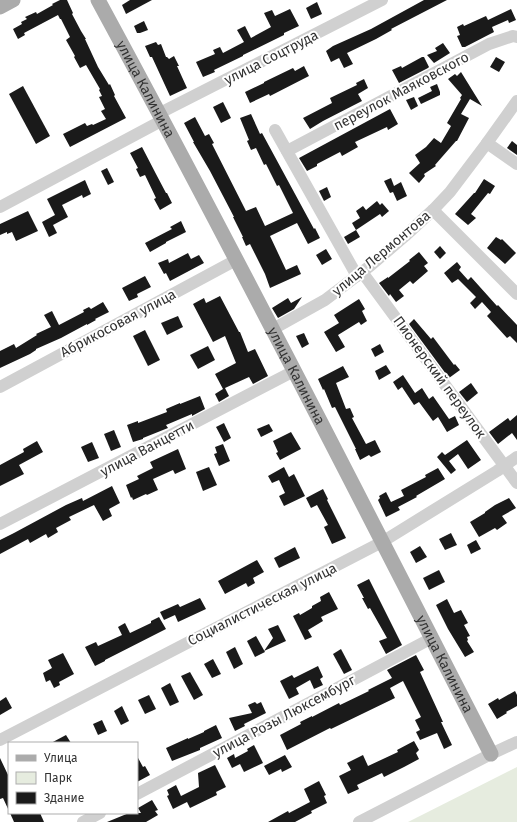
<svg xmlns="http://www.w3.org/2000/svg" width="517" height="822" font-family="'Fira Sans',sans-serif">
  <rect width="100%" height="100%" fill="#fff"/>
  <!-- green -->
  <polygon fill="#e6ecdf" points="517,767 517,822 408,822"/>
  <!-- building -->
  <g fill="#1a1a1a">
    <polygon points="60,0 67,0 73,13 72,14 81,31 86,39 85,39 98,67 109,85 110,84 115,95 114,96 126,118 70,147 63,134 85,123 87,126 92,124 93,125 106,119 101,111 105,109 99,97 102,96 99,90 100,89 86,65 80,68 74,57 75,56 66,40 70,37 61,19 60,19 58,15 24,33 25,35 18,39 13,29 22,24 21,22 27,19 25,17 36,12 37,14 53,5 52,4"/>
    <polygon points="130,0 152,0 126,14 122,5"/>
    <polygon points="424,0 447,0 391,29 392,30 376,39 347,53 353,64 344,68 339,58 331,62 326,51 333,46 371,29"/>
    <polygon points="317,2 322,14 311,19 306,8"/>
    <polygon points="290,9 299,26 284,33 284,35 243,55 243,56 214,70 215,72 203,77 196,62 215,54 213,50 220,47 223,53 244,42 237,30 245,26 251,38 271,27 264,13 272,10 275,16"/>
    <polygon points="511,9 516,20 509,23 508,20 492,27 494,32 465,47 462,47 457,36 460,35 457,27 463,24 464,26 486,16 488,20"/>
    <polygon points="144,21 148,30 140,33 137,33 134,26"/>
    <polygon points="156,42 158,45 161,44 166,57 167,57 169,59 174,56 179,66 177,66 187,88 170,96 152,57 150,57 145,46"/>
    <polygon points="443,43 450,53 434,63 427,55 437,51 435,48"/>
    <polygon points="422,57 424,57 429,67 428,68 399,83 392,70 401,66 402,68"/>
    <polygon points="496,57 505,62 499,72 490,67"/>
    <polygon points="304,66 309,76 270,96 269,94 250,103 245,92 264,83 264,82 293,68 295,71"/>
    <polygon points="461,72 482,106 470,99 461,114 469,118 457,141 456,141 435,165 436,166 424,174 425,176 419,183 409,173 420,163 415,155 426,147 434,138 441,143 451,126 447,123 461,99 460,98 462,95 448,79 455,74 457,76"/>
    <polygon points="364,79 368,88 358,94 362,101 323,121 310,129 303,118 332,103 330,98 357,85 356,83"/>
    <polygon points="437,84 440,92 440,95 421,104 418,98 432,91 430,87"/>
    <polygon points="23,86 50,136 36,144 9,94"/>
    <polygon points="414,97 418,106 411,110 406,100"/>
    <polygon points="223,102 231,118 221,123 213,107"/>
    <polygon points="390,109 398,124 388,130 387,127 355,142 358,147 342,156 340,152 317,164 317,166 307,171 299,158"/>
    <polygon points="251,114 260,134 262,133 314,229 315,228 320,238 308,244 297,223 270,236 286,270 297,265 301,274 270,288 265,274 250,244 246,246 242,237 243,237 233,217 234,217 210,171 193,142 194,142 184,123 195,117 205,136 209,134 214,143 212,144 246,211 256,207 265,226 293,213 279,185 277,186 266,164 264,165 256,148 251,150 247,141 249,140 240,118"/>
    <polygon points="512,141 517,145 517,155 507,148"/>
    <polygon points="142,147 156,174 166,193 167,193 172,203 160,210 154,199 156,198 145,175 140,177 136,169 138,168 130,153"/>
    <polygon points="107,168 114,182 108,185 101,171"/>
    <polygon points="391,178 394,186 401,182 407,196 397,201 393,192 390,193 384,181"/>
    <polygon points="484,179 495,186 490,194 488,193 471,214 476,218 468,225 455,214 474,193 475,193"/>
    <polygon points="85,180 91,194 83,198 82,195 62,205 68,217 53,225 57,233 49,237 42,222 55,215 47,199"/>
    <polygon points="327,187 331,197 324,201 319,191"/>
    <polygon points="377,201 380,205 382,203 389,211 382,217 380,214 356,230 352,223 360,218 356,211 363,206 366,210"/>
    <polygon points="28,211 38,231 16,241 12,232 7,234 7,232 0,235 0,224"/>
    <polygon points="181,221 186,232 166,242 166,243 150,252 145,243 172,229 170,227"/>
    <polygon points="356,230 360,237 348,244 344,237"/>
    <polygon points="496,237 501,240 502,239 516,253 505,264 487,248"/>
    <polygon points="440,246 446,253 440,259 434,252"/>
    <polygon points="326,249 332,259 322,265 316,255"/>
    <polygon points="419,252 428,263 424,266 428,271 413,284 410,281 399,290 404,296 396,302 390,294 389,296 379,283 388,277 388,278 410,261 409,260"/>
    <polygon points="188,253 191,259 199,255 204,263 170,281 166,273 164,274 158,263 168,259 169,263"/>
    <polygon points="457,262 461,267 459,270 468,280 471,277 497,306 498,305 517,325 517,343 510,336 507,338 487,316 491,312 482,302 475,309 470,303 476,297 458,279 452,283 444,273"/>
    <polygon points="145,276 151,287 137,294 138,297 129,301 122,288"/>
    <polygon points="220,296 239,332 240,332 248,352 255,349 268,376 253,384 249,377 225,388 229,396 219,402 215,394 223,389 215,374 236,363 225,336 213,342 193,304 204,298 206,303"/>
    <polygon points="302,297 294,309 278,318 272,308 288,298 291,303"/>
    <polygon points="359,299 365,309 362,311 367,321 361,325 359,322 338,335 345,347 336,352 324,332 339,323 334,315"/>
    <polygon points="103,302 109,312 95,319 96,320 87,325 87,324 61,338 36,349 36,350 30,354 0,368 0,351 14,344 16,348 37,335 36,334 51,327 44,315 52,311 59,325 84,312 83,310 89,307 91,309"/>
    <polygon points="178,316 183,327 167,335 161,323"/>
    <polygon points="414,319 431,339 433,337 454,365 455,364 460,370 449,378 409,324"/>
    <polygon points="145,330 160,360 148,366 133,336"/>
    <polygon points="304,333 309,344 302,348 296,336"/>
    <polygon points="380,344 384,352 375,357 371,349"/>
    <polygon points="208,346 215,360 198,369 190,355"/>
    <polygon points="386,365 391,373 379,380 375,371"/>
    <polygon points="343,366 349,377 336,383 346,409 350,408 354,417 352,418 366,444 375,440 381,452 371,457 369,455 360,460 355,449 356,449 335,407 332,408 324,389 323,390 318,379"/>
    <polygon points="403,375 415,393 422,388 429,399 433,396 449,419 455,416 459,425 447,432 438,417 433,421 419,402 414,405 402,387 398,390 393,382"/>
    <polygon points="471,383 478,393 467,402 459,392"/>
    <polygon points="200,396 205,409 192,416 192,414 166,425 168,428 143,438 143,439 133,442 127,425 138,421 138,423 167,412 166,409 180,403 180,404"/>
    <polygon points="517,415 517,440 512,433 498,444 489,432 508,418 510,421"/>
    <polygon points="224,423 231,438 224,442 216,427"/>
    <polygon points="269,424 273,431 261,437 257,429"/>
    <polygon points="114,430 121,447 111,451 104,434"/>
    <polygon points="291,432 301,449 280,460 276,453 278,452 273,441"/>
    <polygon points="467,440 481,460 468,469 458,454 449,461 456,470 451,474 437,457 442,452 445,455"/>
    <polygon points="37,441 43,452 19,465 24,474 0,486 0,465 24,452 23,449"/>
    <polygon points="92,442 99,458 88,462 81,447"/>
    <polygon points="223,444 230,461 219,466 214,454 217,453 215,447"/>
    <polygon points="178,449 186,469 175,474 173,470 153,479 158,490 147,495 146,494 133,500 132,497 131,498 126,485 139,479 137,476 153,468 150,462"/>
    <polygon points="209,467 217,485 203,491 196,472"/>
    <polygon points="284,467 289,477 294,474 305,496 284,506 279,496 285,493 279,480 272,483 268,476"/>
    <polygon points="438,468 445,479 416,496 417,497 398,507 400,510 386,517 378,500 380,498 379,496 386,492 391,502 404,496 401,490 426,477 425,475"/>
    <polygon points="112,486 120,503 109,509 112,516 103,521 94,505 69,517 71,520 56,528 58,532 48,538 46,534 30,543 28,539 0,554 0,540 14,533 66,505 82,498 83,501"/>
    <polygon points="323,489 328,499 327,500 346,538 332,544 324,527 328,525 317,505 311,508 306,498"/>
    <polygon points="509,498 516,508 502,516 507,523 497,530 495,528 479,537 470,522 485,513 485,512 495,505"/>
    <polygon points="451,533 457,545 445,550 439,539"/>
    <polygon points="476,540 481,549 471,554 467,545"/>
    <polygon points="420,546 427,557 416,563 410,552"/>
    <polygon points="295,547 300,558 279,568 274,558"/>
    <polygon points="257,560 264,572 253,578 255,583 248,587 246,583 225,594 218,581"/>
    <polygon points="439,570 445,582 429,590 423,578"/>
    <polygon points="369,579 402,645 386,654 379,641 387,638 370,608 368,609 362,598 364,598 357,585"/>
    <polygon points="329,592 338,609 321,617 323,621 308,630 312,637 305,640 293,616 299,613 300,615 312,608 312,606 321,601 320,597"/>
    <polygon points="200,598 206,609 178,622 175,615 164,620 160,612 178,604 180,607"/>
    <polygon points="447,599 454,613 461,610 468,623 464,625 470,636 467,637 468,640 467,641 474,652 465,657 448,629 436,605"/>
    <polygon points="159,617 166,629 105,660 105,661 95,666 85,647 96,642 98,646 122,635 118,627 125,623 130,633 151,623 151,621"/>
    <polygon points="278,625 286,641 264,651 273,638 268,629"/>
    <polygon points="256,636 265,652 255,657 247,641"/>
    <polygon points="235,647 243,664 234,669 226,652"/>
    <polygon points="341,649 352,670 344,674 333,654"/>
    <polygon points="63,653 74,674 59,682 60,685 54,688 50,680 46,682 43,673 52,668 48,660"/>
    <polygon points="416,655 424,670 420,672 443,722 441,722 452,745 444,749 437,733 420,740 416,732 420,730 415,720 421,717 403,681 390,688 395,698 331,729 330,728 287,750 280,735 301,724 300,722 312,716 312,717 339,703 340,705 369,691 368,690 392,678 387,670"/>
    <polygon points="213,659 221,674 212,678 204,664"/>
    <polygon points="318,666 323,677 320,679 323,685 314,689 310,680 296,688 299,694 289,699 280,681 292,675 294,678"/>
    <polygon points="190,672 203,695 194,700 181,676"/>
    <polygon points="170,683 179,702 170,706 161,688"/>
    <polygon points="515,691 517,695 517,706 506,712 507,713 497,719 488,704 498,698 499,700"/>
    <polygon points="149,695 156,709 145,714 138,700"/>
    <polygon points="6,697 12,708 0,715 0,701"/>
    <polygon points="255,702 257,704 261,702 266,713 244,724 245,726 235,731 229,718 252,713 248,705"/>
    <polygon points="122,706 129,721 121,725 114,711"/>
    <polygon points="102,720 107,731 98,735 93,724"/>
    <polygon points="216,725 222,738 200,748 200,750 172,761 166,748 188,738 188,739 204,732 204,731"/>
    <polygon points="66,735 71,743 51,743"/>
    <polygon points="414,741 419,750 416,753 419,759 404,767 384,777 382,773 357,785 359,789 348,794 339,776 351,770 347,763 363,755 368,766 398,752 397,750"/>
    <polygon points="254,745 263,763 244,772 240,764 232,768 227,758 234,754 235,758 248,751 247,749"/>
    <polygon points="285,755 292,767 282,772 281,769 269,775 264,766"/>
    <polygon points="137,756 143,767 145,766 150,775 137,782"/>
    <polygon points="0,758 9,777 9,811 3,798 0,799"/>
    <polygon points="215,765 226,787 216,792 217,795 190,808 187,802 173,809 167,796 169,795 167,790 176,785 181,796 199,787 198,773"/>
    <polygon points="319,781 326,795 324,796 327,803 311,811 312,813 295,822 268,822 288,811 289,813 310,802 304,789"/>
    <polygon points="152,800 158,810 155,811 158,815 146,822 107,822 129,813 141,813 138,808"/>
    <polygon points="10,813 40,813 44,822 14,822"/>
  </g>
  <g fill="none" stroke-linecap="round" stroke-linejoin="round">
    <!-- minor -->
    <g stroke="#d0d0d0" stroke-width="12">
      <polyline points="160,113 382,0"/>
      <polyline points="275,130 357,276"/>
      <polyline points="487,143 517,164"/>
      <polyline points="287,151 489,44 513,36 517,37"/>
      <polyline points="0,207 163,120"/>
      <polyline points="433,210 517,294"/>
      <polyline points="362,272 517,483"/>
      <polyline points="273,329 325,300 370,266 405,236 433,210 450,192 487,143 517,101"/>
      <polyline points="0,387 236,260"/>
      <polyline points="0,524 294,371"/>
      <polyline points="0,740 382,542 497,471 517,457"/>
      <polyline points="137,794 432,638"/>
      <polyline points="83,822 100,813"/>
      <polyline points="359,822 491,754 517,742"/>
    </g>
    <!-- major -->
    <g stroke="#ababab" stroke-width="15">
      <path id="s1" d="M98 0C233 249 362 502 491 754"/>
      <polyline points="0,7 13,0"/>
    </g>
  </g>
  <g text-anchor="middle" stroke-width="4" stroke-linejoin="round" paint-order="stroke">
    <!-- street labels -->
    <g font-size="14" fill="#333" stroke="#fff">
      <text transform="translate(271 57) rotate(-27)" y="5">улица Соцтруда</text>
      <text dy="5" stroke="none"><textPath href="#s1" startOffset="101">улица Калинина</textPath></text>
      <text transform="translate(401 91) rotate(-28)" y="5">переулок Маяковского</text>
      <text transform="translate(381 253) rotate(-40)" y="5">улица Лермонтова</text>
      <text transform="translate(118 323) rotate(-28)" y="5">Абрикосовая улица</text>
      <text dy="5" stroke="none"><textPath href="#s1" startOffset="425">улица Калинина</textPath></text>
      <text transform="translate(440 377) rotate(54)" y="5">Пионерский переулок</text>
      <text transform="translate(147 448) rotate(-28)" y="5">улица Ванцетти</text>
      <text transform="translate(262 604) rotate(-27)" y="5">Социалистическая улица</text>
      <text dy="5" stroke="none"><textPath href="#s1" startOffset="749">улица Калинина</textPath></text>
      <text transform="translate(284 716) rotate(-28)" y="5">улица Розы Люксембург</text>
    </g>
  </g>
  <!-- legend -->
  <rect x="8" y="742" width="130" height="72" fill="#ffffff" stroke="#adadad"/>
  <rect x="16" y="755" width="20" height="6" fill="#ababab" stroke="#adadad"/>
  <text x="44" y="762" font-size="12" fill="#333333">Улица</text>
  <rect x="16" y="772" width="20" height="12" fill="#e6ecdf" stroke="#adadad"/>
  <text x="44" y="782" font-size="12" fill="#333333">Парк</text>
  <rect x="16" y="792" width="20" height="12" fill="#1a1a1a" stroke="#adadad"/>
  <text x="44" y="802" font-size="12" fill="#333333">Здание</text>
</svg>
